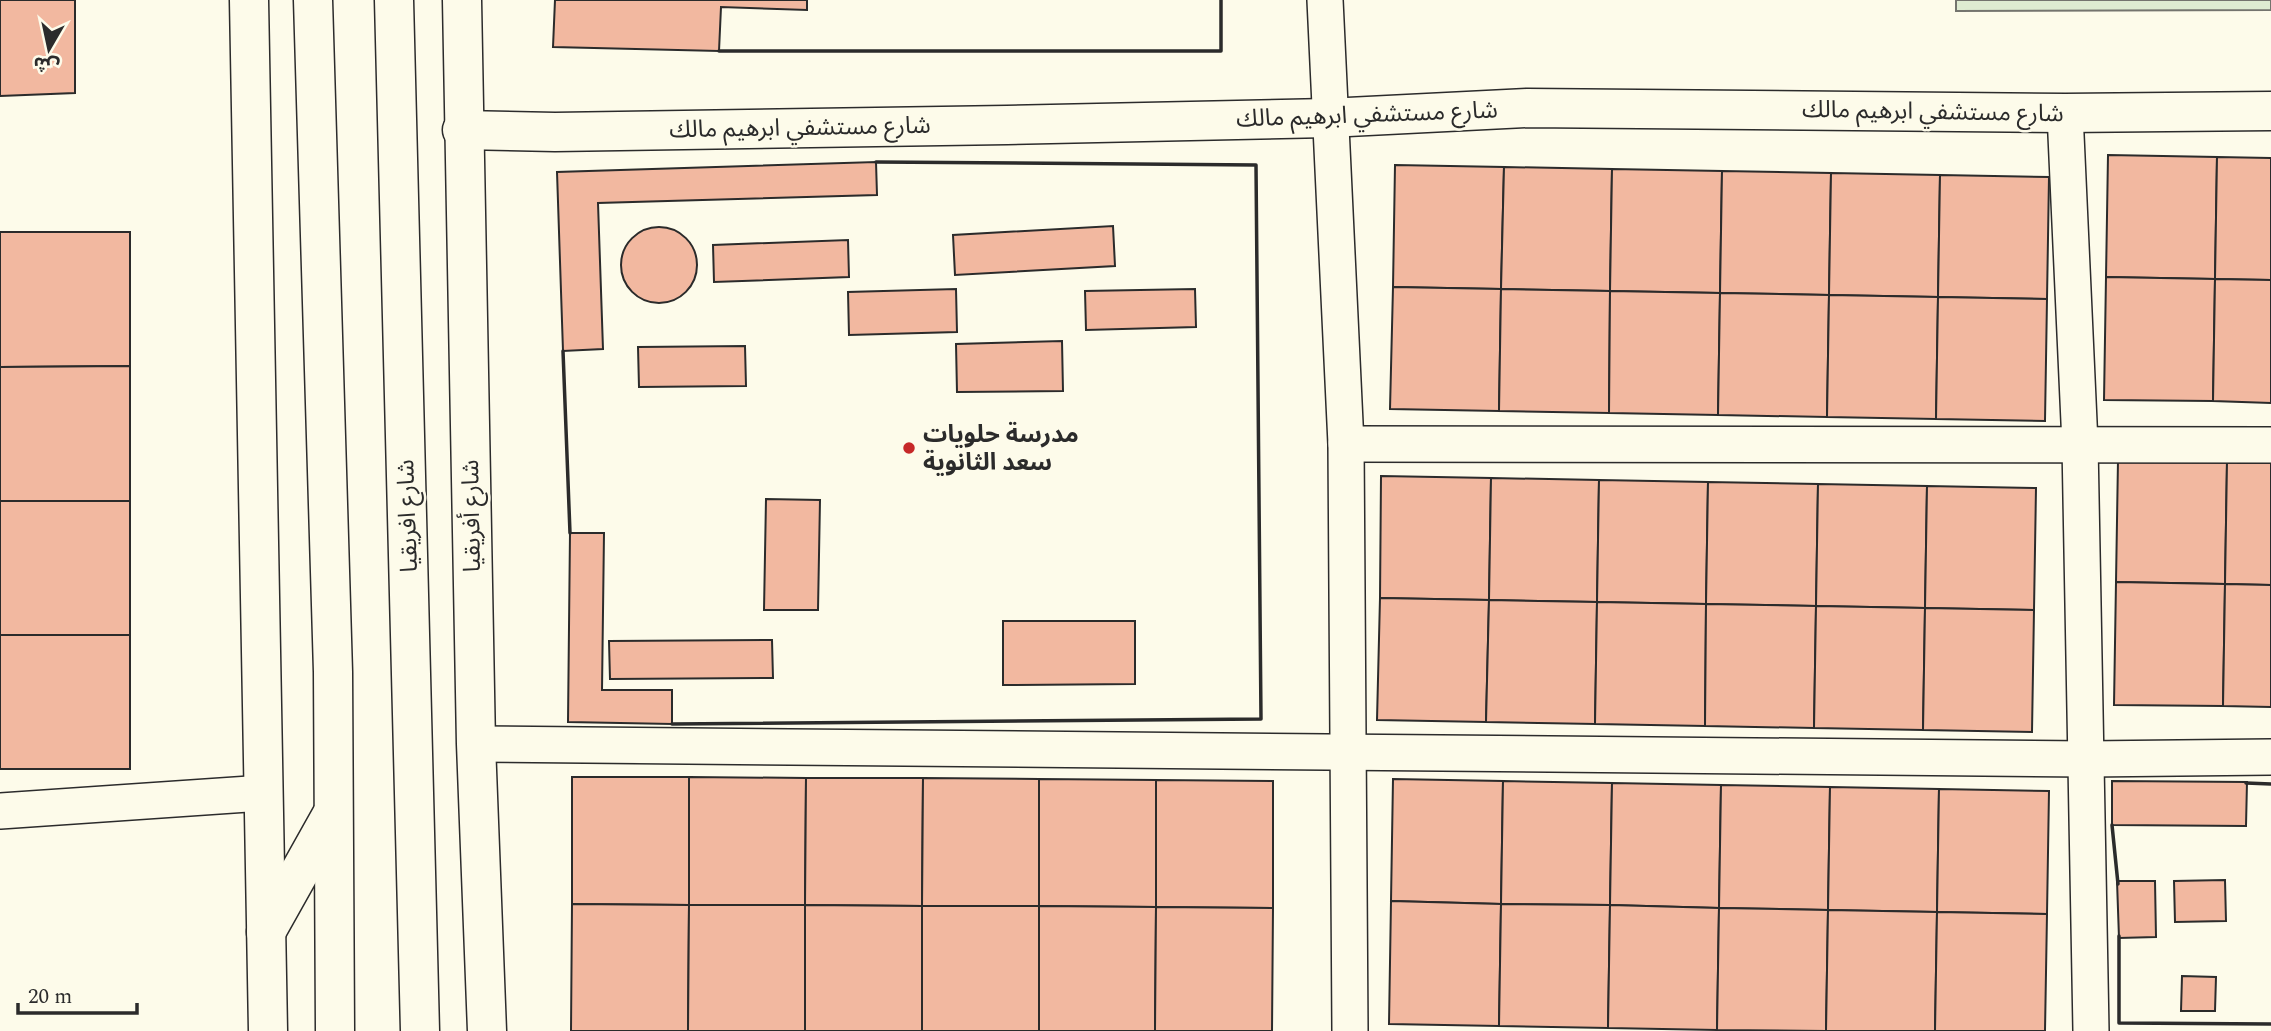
<svg xmlns="http://www.w3.org/2000/svg" width="2271" height="1031" font-family="Spectral,'Noto Sans Arabic',serif">
  <rect width="100%" height="100%" fill="#fdfbea"/>
  <!-- green -->
  <polygon fill="#deebd1" stroke="#74746e" stroke-width="2" points="1956,0 2271,0 2271,10 1956,11"/>
  <!-- building -->
  <g fill="#f2b8a0" stroke="#2b2b2b" stroke-width="2">
    <polygon points="0,0 75,0 75,93 0,96"/>
    <polygon points="555,0 807,0 807,10 721,7 719,51 553,47"/>
    <polygon points="2108,155 2217,157 2215,279 2106,277"/>
    <polygon points="2217,157 2271,158 2271,280 2215,279"/>
    <polygon points="876,162 877,195 598,203 603,349 563,351 557,172"/>
    <polygon points="1395,165 1504,167 1501,289 1393,287"/>
    <polygon points="1504,167 1612,169 1610,291 1501,289"/>
    <polygon points="1612,169 1722,171 1720,293 1610,291"/>
    <polygon points="1722,171 1831,173 1829,295 1720,293"/>
    <polygon points="1831,173 1940,175 1938,297 1829,295"/>
    <polygon points="1940,175 2049,177 2047,299 1938,297"/>
    <polygon points="1113,226 1115,266 955,275 953,235"/>
    <circle cx="659" cy="265" r="38"/>
    <polygon points="0,232 130,232 130,366 0,367"/>
    <polygon points="848,240 849,277 714,282 713,245"/>
    <polygon points="2106,277 2215,279 2213,401 2104,400"/>
    <polygon points="2215,279 2271,280 2271,403 2213,401"/>
    <polygon points="1393,287 1501,289 1499,411 1390,409"/>
    <polygon points="956,289 957,332 849,335 848,292"/>
    <polygon points="1195,289 1196,327 1086,330 1085,291"/>
    <polygon points="1501,289 1610,291 1609,413 1499,411"/>
    <polygon points="1610,291 1720,293 1718,415 1609,413"/>
    <polygon points="1720,293 1829,295 1827,417 1718,415"/>
    <polygon points="1829,295 1938,297 1936,419 1827,417"/>
    <polygon points="1938,297 2047,299 2045,421 1936,419"/>
    <polygon points="1062,341 1063,391 957,392 956,344"/>
    <polygon points="745,346 746,386 639,387 638,347"/>
    <polygon points="130,366 130,501 0,501 0,367"/>
    <polygon points="2118,460 2227,462 2225,584 2116,582"/>
    <polygon points="2227,462 2271,463 2271,585 2225,584"/>
    <polygon points="1381,476 1491,478 1489,600 1380,598"/>
    <polygon points="1491,478 1599,480 1597,602 1489,600"/>
    <polygon points="1599,480 1708,482 1706,604 1597,602"/>
    <polygon points="1708,482 1818,484 1816,606 1706,604"/>
    <polygon points="1818,484 1927,486 1925,608 1816,606"/>
    <polygon points="1927,486 2036,488 2034,610 1925,608"/>
    <polygon points="766,499 820,500 818,610 764,610"/>
    <rect x="0" y="501" width="130" height="134"/>
    <polygon points="570,533 604,533 602,690 672,690 672,724 568,722"/>
    <polygon points="2116,582 2225,584 2223,706 2114,705"/>
    <polygon points="2225,584 2271,585 2271,707 2223,706"/>
    <polygon points="1380,598 1489,600 1486,722 1377,720"/>
    <polygon points="1489,600 1597,602 1595,724 1486,722"/>
    <polygon points="1597,602 1706,604 1705,726 1595,724"/>
    <polygon points="1706,604 1816,606 1814,728 1705,726"/>
    <polygon points="1816,606 1925,608 1923,730 1814,728"/>
    <polygon points="1925,608 2034,610 2032,732 1923,730"/>
    <polygon points="1003,621 1135,621 1135,684 1003,685"/>
    <rect x="0" y="635" width="130" height="134"/>
    <polygon points="772,640 773,678 610,679 609,641"/>
    <polygon points="572,777 689,777 689,905 572,904"/>
    <polygon points="689,777 806,778 805,905 689,905"/>
    <polygon points="806,778 923,778 922,906 805,905"/>
    <polygon points="923,778 1039,779 1039,906 922,906"/>
    <polygon points="1039,779 1156,780 1156,907 1039,906"/>
    <polygon points="1393,779 1503,781 1501,904 1391,901"/>
    <polygon points="1156,780 1273,781 1273,908 1156,907"/>
    <polygon points="1503,781 1612,783 1610,905 1501,904"/>
    <polygon points="2112,781 2247,782 2246,826 2112,825"/>
    <polygon points="1612,783 1721,785 1719,908 1610,905"/>
    <polygon points="1721,785 1830,787 1828,910 1719,908"/>
    <polygon points="1830,787 1939,789 1937,912 1828,910"/>
    <polygon points="1939,789 2049,791 2047,914 1937,912"/>
    <polygon points="2225,880 2226,921 2175,922 2174,881"/>
    <polygon points="2117,881 2155,881 2156,937 2119,938"/>
    <polygon points="1391,901 1501,904 1499,1026 1389,1024"/>
    <polygon points="572,904 689,905 688,1031 571,1031"/>
    <polygon points="1501,904 1610,905 1608,1028 1499,1026"/>
    <polygon points="689,905 805,905 805,1031 688,1031"/>
    <polygon points="805,905 922,906 922,1031 805,1031"/>
    <polygon points="1610,905 1719,908 1717,1030 1608,1028"/>
    <rect x="922" y="906" width="117" height="125"/>
    <polygon points="1039,906 1156,907 1155,1031 1039,1031"/>
    <polygon points="1156,907 1273,908 1272,1031 1155,1031"/>
    <polygon points="1719,908 1828,910 1826,1031 1717,1030"/>
    <polygon points="1828,910 1937,912 1935,1031 1826,1031"/>
    <polygon points="1937,912 2047,914 2045,1031 1935,1031"/>
    <polygon points="2182,976 2216,977 2215,1011 2181,1011"/>
  </g>
  <g fill="none" stroke-linecap="round" stroke-linejoin="round">
    <!-- minor casing -->
    <g stroke="#2b2b2b" stroke-width="38">
      <g id="minor">
        <polyline points="1325,0 1346,444 1350,1031"/>
        <polyline points="2065,113 2080,444 2091,1031"/>
        <polyline points="1346,444 2271,445"/>
        <polyline points="476,744 2087,759 2271,757"/>
        <polyline points="0,811 264,793"/>
      </g>
    </g>
    <!-- tertiary casing -->
    <g stroke="#2b2b2b" stroke-width="41">
      <g id="tertiary">
        <polyline points="249,0 268,1031"/>
        <polyline points="462,0 476,744 487,1031"/>
        <polyline points="462,130 555,132 1007,125 1328,118 1527,108 2065,113 2271,111"/>
      </g>
    </g>
    <!-- trunk casing -->
    <g stroke="#2b2b2b" stroke-width="41">
      <g id="trunk">
        <polyline points="313,0 333,672 335,1031"/>
        <polyline points="394,0 420,1031"/>
        <polyline points="266,932 331,816"/>
      </g>
    </g>
    <!-- minor -->
    <use href="#minor" stroke="#fdfbea" stroke-width="35"/>
    <!-- tertiary -->
    <use href="#tertiary" stroke="#fdfbea" stroke-width="38"/>
    <!-- trunk -->
    <use href="#trunk" stroke="#fdfbea" stroke-width="38"/>
    <!-- wall -->
    <g stroke="#2b2b2b" stroke-width="3.5">
      <polyline points="719,51 1221,51 1221,0"/>
      <polyline points="563,351 570,533"/>
      <polyline points="672,724 1261,719 1256,165 876,162"/>
      <polyline points="2246,783 2271,784"/>
      <polyline points="2112,825 2118,884"/>
      <polyline points="2119,936 2119,1023 2271,1024"/>
    </g>
  </g>
  <!-- markers -->
  <circle fill="#c62828" stroke="#fdfbea" stroke-width="2.5" cx="909" cy="448" r="7"/>
  <g text-anchor="middle" stroke-width="5" stroke-linejoin="round" paint-order="stroke">
    <!-- street labels -->
    <g font-size="24" fill="#2b2b2b" stroke="#fdfbea">
      <text transform="translate(1933 111) rotate(1)" y="8">شارع مستشفي ابرهيم مالك</text>
      <text transform="translate(1367 114) rotate(-2)" y="8">شارع مستشفي ابرهيم مالك</text>
      <text transform="translate(800 127) rotate(-1)" y="8">شارع مستشفي ابرهيم مالك</text>
      <text transform="translate(407 516) rotate(-92)" y="8">شارع افريقيا</text>
      <text transform="translate(471 516) rotate(-91)" y="8">شارع أفريقيا</text>
    </g>
    <!-- poi labels -->
    <g font-size="24" font-weight="bold" fill="#2b2b2b" stroke="#fdfbea" text-anchor="start">
      <text x="923" y="442">مدرسة حلويات<tspan x="923" dy="28">سعد الثانوية</tspan></text>
    </g>
  </g>
  <!-- north arrow -->
  <g transform="translate(49 49) rotate(189)" stroke="#fdfbea" stroke-width="5" paint-order="stroke">
  <path d="M0-5L12 26L0 18L-12 26Z" fill="#2b2b2b"/>
  <text y="-10" font-size="19" font-weight="bold" text-anchor="middle" fill="#2b2b2b">ش</text>
  </g>
  <!-- scale -->
  <path d="M18 1003v10h119v-10" fill="none" stroke="#2b2b2b" stroke-width="3.5"/>
  <text x="28" y="1003" font-size="21" fill="#2b2b2b" stroke="#fdfbea" stroke-width="5" paint-order="stroke">20 m</text>
</svg>
